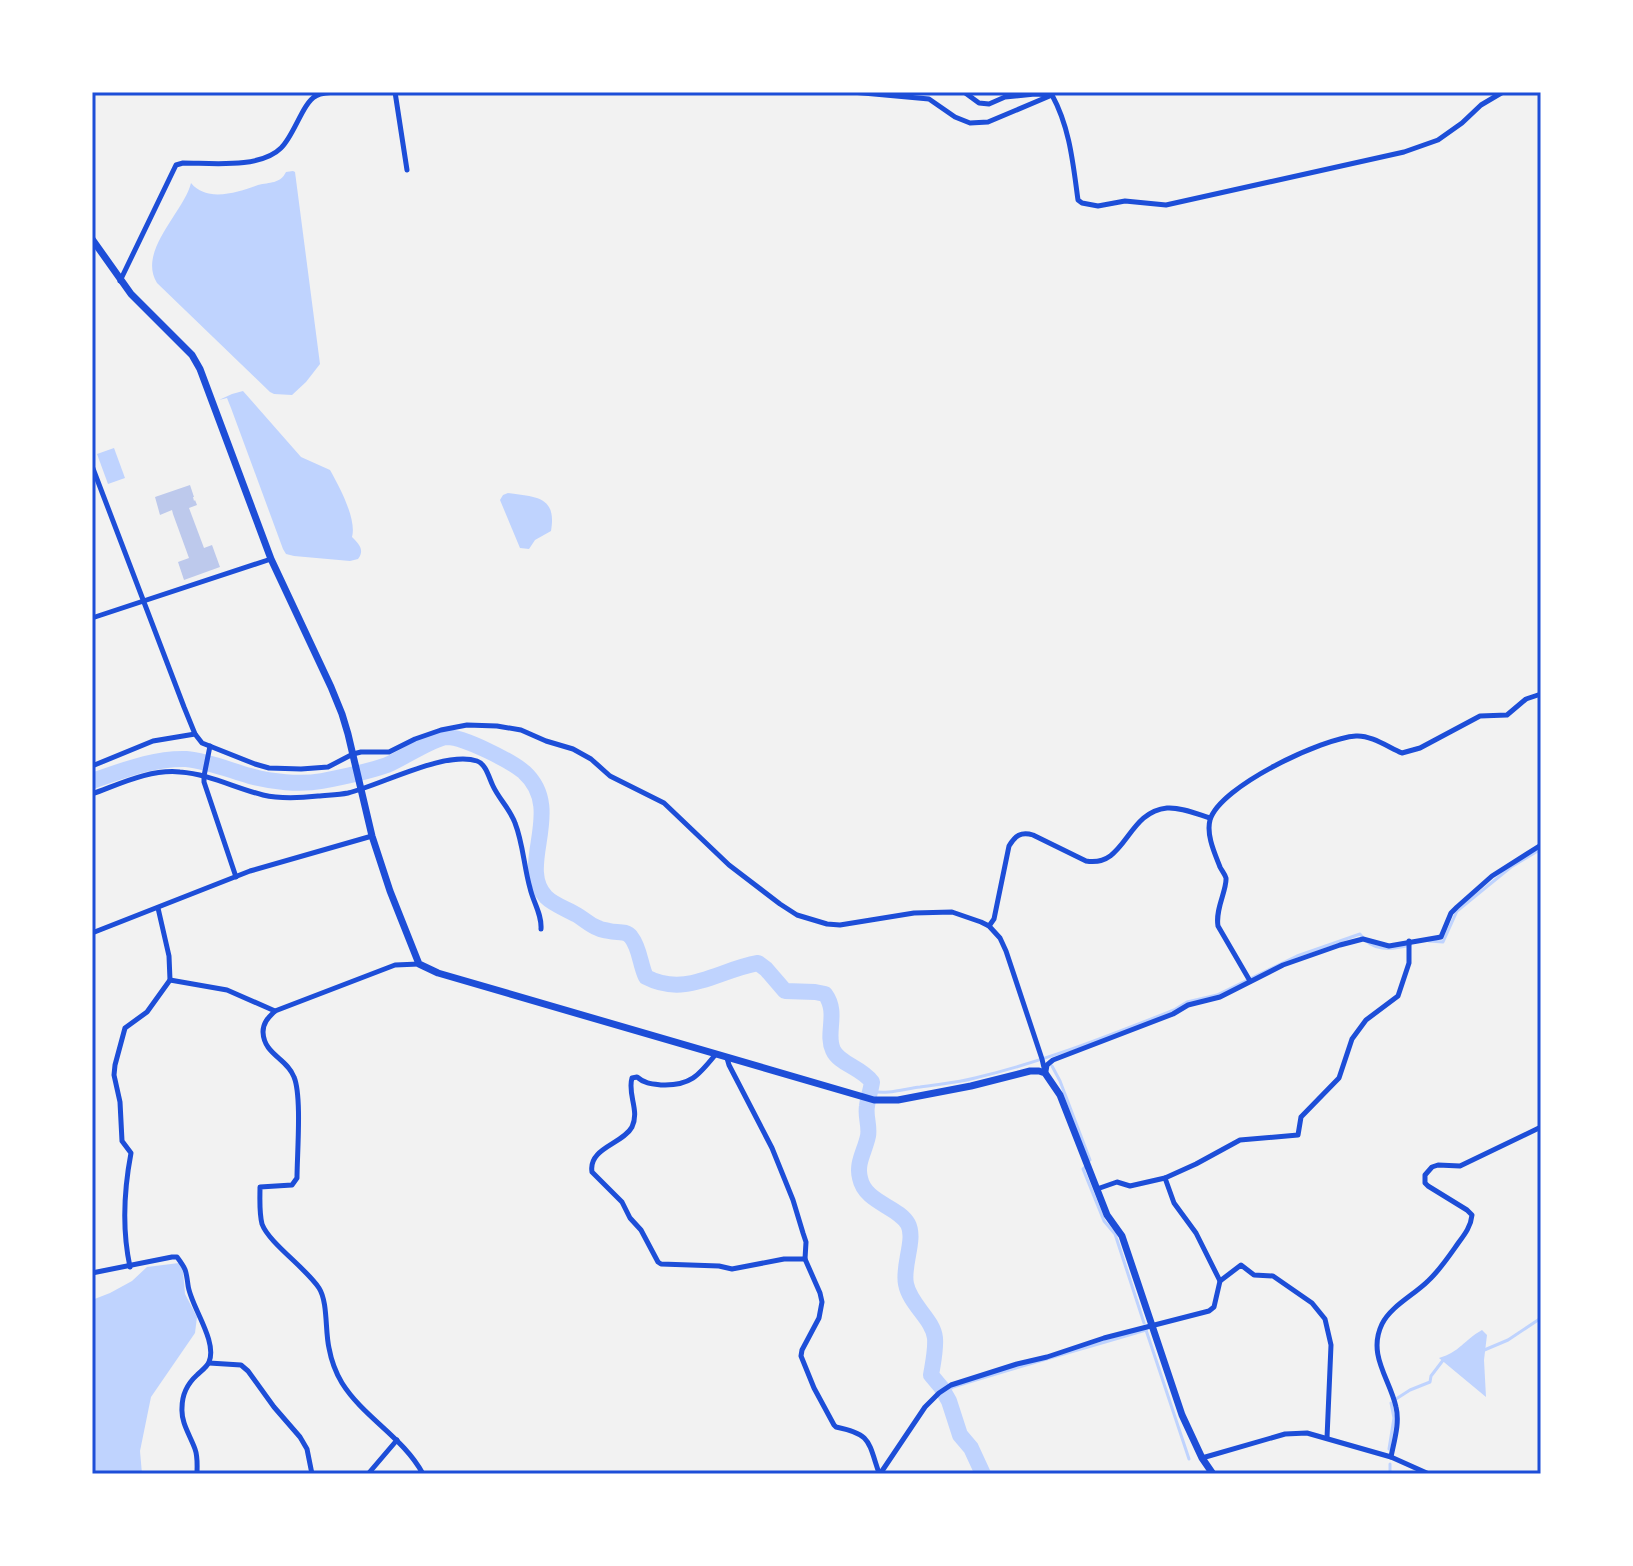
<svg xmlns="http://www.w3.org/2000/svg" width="1633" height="1566" font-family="Lato,sans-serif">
  <rect width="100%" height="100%" fill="#f2f2f2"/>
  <!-- water -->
  <g fill="#bfd3fe">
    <path d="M293 171 295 172 320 364 306 382 292 395 274 394 270 392 157 283C137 251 184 212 191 183 207 203 239 192 258 185 270 182 280 184 286 172Z"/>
    <path d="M243 391 301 457 330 470C339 486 357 519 352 537 359 544 365 550 358 559L350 561 294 556 286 554 283 549 231 408 227 398 219 400 232 394Z"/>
    <polygon points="114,448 125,478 108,484 97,454"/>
    <path d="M508 493C536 497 557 496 551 531L535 540 529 549 520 548 500 500 503 495Z"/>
    <polygon points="179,1263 183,1271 185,1294 197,1317 195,1333 151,1397 140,1451 142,1474 92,1474 92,1300 110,1293 132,1281 147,1267"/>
    <path d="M1482 1330 1487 1335 1484 1360 1486 1397 1439 1358C1460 1352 1464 1340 1482 1330Z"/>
  </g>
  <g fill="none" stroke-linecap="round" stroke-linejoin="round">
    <!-- stream -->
    <g stroke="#bfd3fe" stroke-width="3">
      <polyline points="1429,941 1443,942 1457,911 1511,867 1541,849"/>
      <polyline points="1052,1066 1060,1081 1090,1160"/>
      <path d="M871 1091C887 1095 904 1089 920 1087 938 1084 957 1083 975 1078 1043 1062 1108 1036 1174 1010L1187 1002 1217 995 1297 956 1360 934C1372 952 1391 950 1410 945"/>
      <polyline points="1085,1167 1083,1169 1104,1221 1115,1234 1144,1323"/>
      <polyline points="1146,1330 1189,1459"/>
      <polyline points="1482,1351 1508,1340 1541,1318"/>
      <path d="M944 1393 953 1387C1017 1367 1082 1349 1146 1330"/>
      <polyline points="1396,1399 1410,1390 1430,1382 1431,1376 1444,1359"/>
      <polyline points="1389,1449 1394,1418 1391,1403"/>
      <polyline points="1390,1474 1390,1464"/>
    </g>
    <!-- river -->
    <path stroke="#bfd3fe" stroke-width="16" d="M92 781C122 771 153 758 186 759 208 761 229 770 250 776 271 782 300 785 322 781 343 777 367 772 387 765 402 759 433 738 447 737 464 737 511 761 524 772 566 810 516 866 546 897 554 905 567 909 577 915 584 919 590 925 598 928 601 930 605 930 609 931 617 933 626 930 631 937 640 948 640 965 646 977 686 998 718 970 758 963L766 969 785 991 815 992 825 994C839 1013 825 1033 833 1050 839 1064 861 1067 872 1082 871 1090 868 1097 867 1106 865 1116 870 1126 868 1136 865 1151 856 1163 860 1178 865 1203 898 1206 908 1224 916 1239 902 1266 906 1284 910 1305 933 1319 935 1338 936 1350 933 1363 931 1375L941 1387 949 1401 960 1435 971 1448 983 1474"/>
  </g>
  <!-- building -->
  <polygon fill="#bdc9ec" points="190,485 194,497 193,497 194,501 195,500 197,505 189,508 204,548 212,545 220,567 184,580 178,562 189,558 173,514 172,510 160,515 155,497"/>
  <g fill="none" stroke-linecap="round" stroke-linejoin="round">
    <!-- minor -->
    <g stroke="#1d4ed8" stroke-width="5">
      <polyline points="395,92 407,170"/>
      <path d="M852 92 929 99 955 117 970 123 988 122 1052 95C1070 128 1073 164 1078 200L1082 203 1098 206 1125 201 1166 205 1404 152 1438 140 1462 123 1481 105 1503 92"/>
      <polyline points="964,92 979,103 989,104 1005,97 1035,94 1051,95"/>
      <path d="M120 281 176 165 183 163C211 163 260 169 281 148 294 136 303 102 316 96 322 92 334 92 341 92"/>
      <polyline points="92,466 184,707 195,734 202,743 255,764 269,768 301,769 328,767 353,754 361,752 389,752 415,739 441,730 467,725 497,726 521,730 546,741 573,749 591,759 610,776 664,803 729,865 780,904 797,915 827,924 840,925 914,913 952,912 981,922 989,926 1000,938 1006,951 1042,1059 1045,1072"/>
      <polyline points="92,618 271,559"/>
      <polyline points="210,746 204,776 204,782 236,877"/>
      <polyline points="92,766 153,741 195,734"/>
      <path d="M92 794C120 784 150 769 180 772 209 774 235 788 263 795 280 799 300 798 318 796 327 795 338 795 348 793 381 785 446 750 477 761 486 764 489 778 493 786 499 799 510 809 515 823 523 843 524 867 530 888 533 902 542 914 541 929"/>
      <path d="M989 926 994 919 1009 846C1015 836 1021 831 1033 835L1086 861C1126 868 1126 812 1167 808 1181 807 1197 814 1210 818"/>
      <polyline points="92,933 250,871 372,836"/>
      <path d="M419 964 395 965 275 1011C269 1017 263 1022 263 1032 264 1055 287 1058 294 1077 302 1096 297 1155 297 1178L292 1185 260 1187C260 1199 259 1212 262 1224 269 1243 306 1268 319 1288 328 1302 325 1331 329 1348 331 1359 336 1373 342 1383 364 1418 403 1437 423 1474"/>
      <polyline points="170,980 227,990 275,1011"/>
      <path d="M1250 981 1218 926C1215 909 1227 890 1226 878 1225 874 1222 871 1220 867 1215 854 1206 835 1210 820 1220 786 1323 738 1356 736 1371 735 1388 747 1402 753L1420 748 1480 716 1507 715 1526 699 1541 694"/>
      <path d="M716 1054C699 1075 691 1086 662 1085 652 1084 645 1084 637 1077L632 1078C627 1094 640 1110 632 1127 623 1144 588 1148 592 1172L622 1202 630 1218 641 1230 658 1262 661 1264 719 1266 732 1269 784 1259H805"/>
      <path d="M727 1058 729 1065 772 1148 793 1200 803 1233 806 1242 805 1259 820 1293 822 1302 819 1318 802 1350 801 1356 814 1388 834 1425 836 1427C871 1434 868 1441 879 1473"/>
      <polyline points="1046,1071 1047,1065 1053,1060 1173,1014 1188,1005 1220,997 1283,965 1340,945 1363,939 1389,946 1441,937 1451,913 1457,907 1492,876 1541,845"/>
      <polyline points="1165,1178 1174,1203 1196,1233 1220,1281"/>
      <polyline points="1097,1189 1117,1182 1130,1186 1165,1178 1196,1164 1240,1140 1298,1135 1301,1117 1339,1078 1352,1039 1366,1020 1398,996 1409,963 1409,941"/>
      <path d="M130 1267C122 1230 124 1190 131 1153L122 1141 120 1102 114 1075 115 1065 125 1028 147 1012 170 980 169 956 158 908"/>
      <path d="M92 1273 172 1257H177C186 1269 186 1270 188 1285 190 1305 218 1341 209 1362 207 1367 201 1371 197 1375 187 1384 182 1396 182 1408 181 1423 190 1435 195 1449 198 1457 197 1466 197 1474"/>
      <polyline points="209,1363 241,1365 248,1371 274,1407 300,1437 307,1449 312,1474"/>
      <path d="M1391 1457C1394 1441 1400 1423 1396 1407 1390 1379 1367 1355 1382 1324 1391 1306 1414 1295 1428 1281 1440 1270 1449 1256 1459 1242 1465 1234 1471 1226 1472 1215L1467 1210 1428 1186 1425 1183V1175L1432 1167 1438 1165 1460 1166 1541 1127"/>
      <polyline points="1202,1458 1285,1434 1307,1433 1391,1457 1429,1474"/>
      <polyline points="368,1474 397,1440"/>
      <polyline points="880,1474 925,1407 939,1393 951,1385 1017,1364 1047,1357 1104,1338 1209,1311 1214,1307 1220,1281 1241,1265 1254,1275 1273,1276 1312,1303 1325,1319 1331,1345 1327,1438"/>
      <polyline points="1510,1474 1513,1474"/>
    </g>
    <!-- secondary -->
    <polyline stroke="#1d4ed8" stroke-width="7" points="92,239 131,294 192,355 200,369 271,559 331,687 342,714 348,734 372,836 390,891 419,964 438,973 874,1100 898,1100 971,1086 1030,1071 1039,1071 1045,1073 1060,1095 1107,1215 1122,1236 1182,1415 1202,1458 1213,1474"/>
  </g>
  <!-- border -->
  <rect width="1633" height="1566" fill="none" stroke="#ffffff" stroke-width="188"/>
  <rect x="94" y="94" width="1445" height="1378" fill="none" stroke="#1d4ed8" stroke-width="3"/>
</svg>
